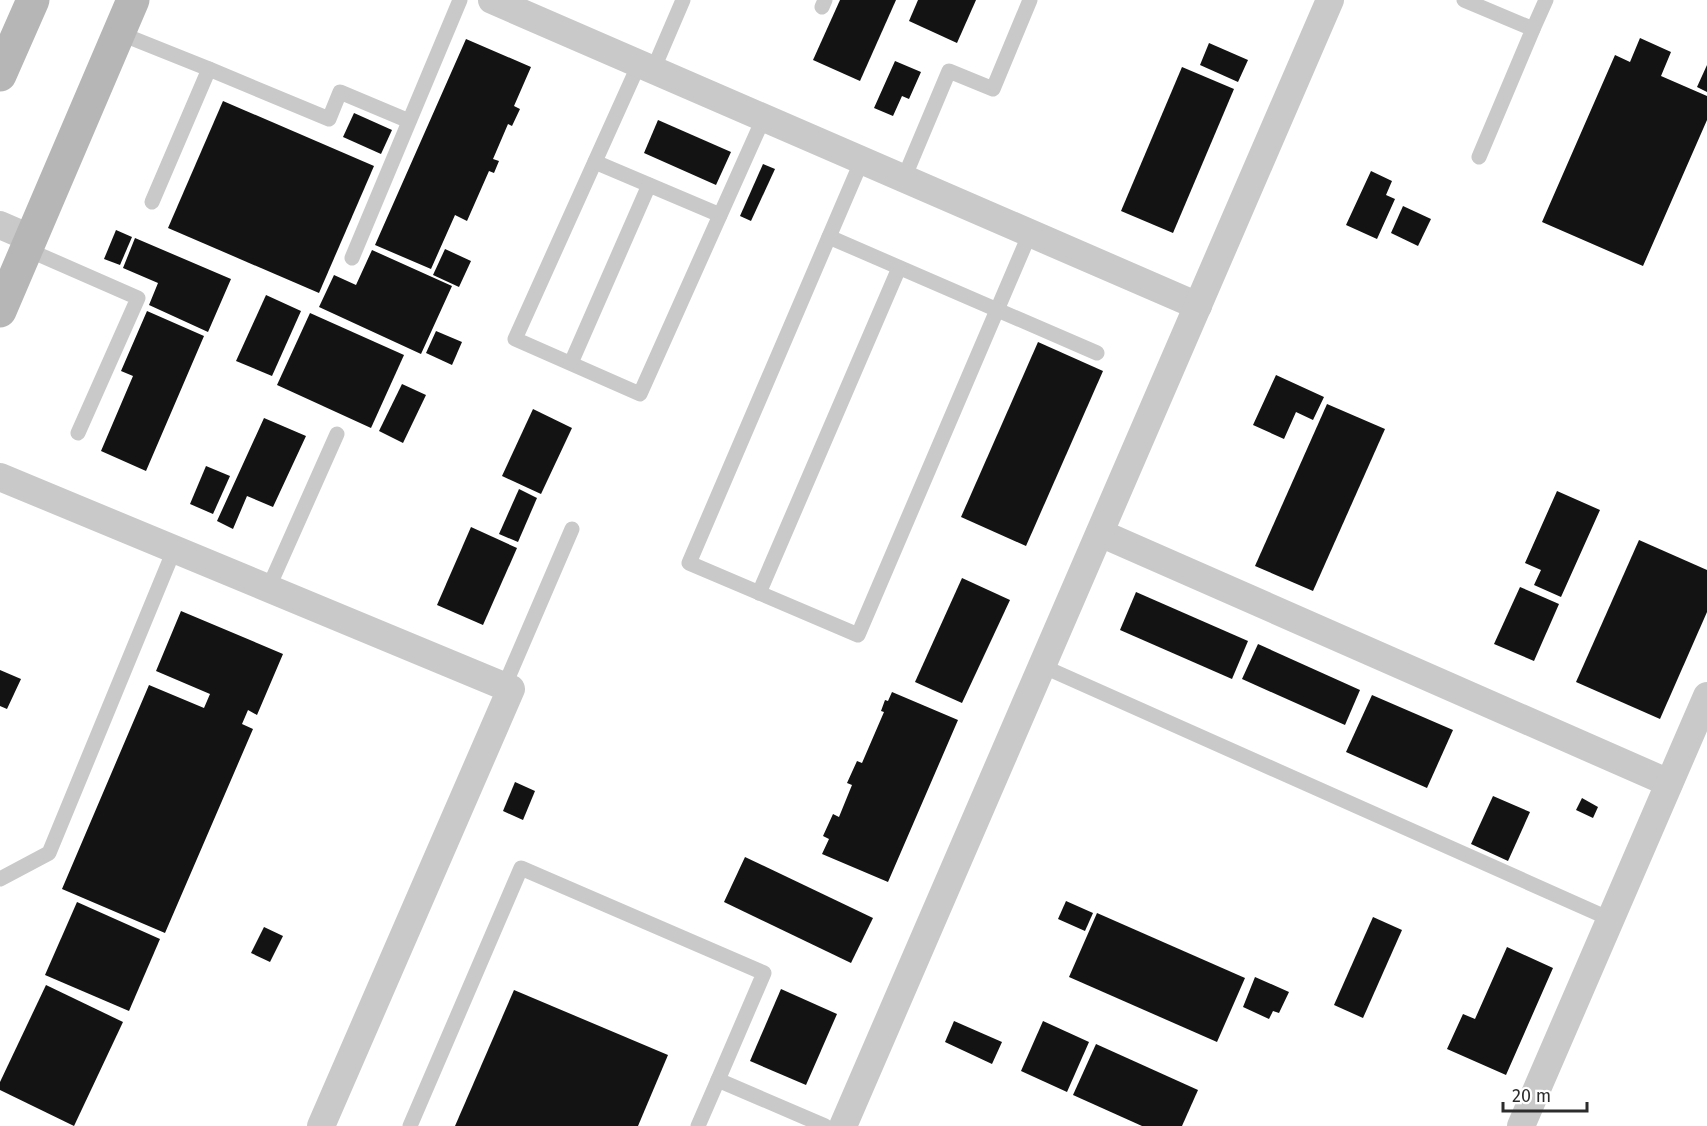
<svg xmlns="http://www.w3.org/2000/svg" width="1707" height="1126" font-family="'Fira Sans',sans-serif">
  <rect width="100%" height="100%" fill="#fff"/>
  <!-- building -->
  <g fill="#131313">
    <polygon points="840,0 896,0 860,81 813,60"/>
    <polygon points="918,0 976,0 957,43 909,21"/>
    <polygon points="1640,38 1671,52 1661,76 1707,96 1707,120 1643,266 1542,222 1615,55 1630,62"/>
    <polygon points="466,39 531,67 514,106 520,109 512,126 508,124 493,159 499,161 494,173 489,171 467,221 455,215 431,269 375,245"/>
    <polygon points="1209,43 1248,60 1238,82 1200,65"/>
    <polygon points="895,61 921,72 909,99 902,96 893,116 874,108"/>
    <polygon points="1707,65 1707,92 1697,87"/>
    <polygon points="1182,67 1234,89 1173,233 1121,211"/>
    <polygon points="223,101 374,166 319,293 168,228"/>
    <polygon points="354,113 392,130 381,154 343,137"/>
    <polygon points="658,120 731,152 716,185 644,153"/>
    <polygon points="763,164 775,169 751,221 740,216"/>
    <polygon points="1371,171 1392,181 1386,195 1395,199 1377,239 1346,225"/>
    <polygon points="1403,206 1431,219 1418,246 1391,233"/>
    <polygon points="116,230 132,237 120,265 104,259"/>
    <polygon points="135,238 231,279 208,332 149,305 158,283 123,268"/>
    <polygon points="445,249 471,261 459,287 433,275"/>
    <polygon points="372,250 452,286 421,354 319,307 334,275 356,285"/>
    <polygon points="266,295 301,311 272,376 236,361"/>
    <polygon points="147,311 204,336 146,471 101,451 133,376 121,371"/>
    <polygon points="310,313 404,355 371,428 277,385"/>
    <polygon points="436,331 462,342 452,365 426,353"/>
    <polygon points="1038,342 1103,371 1026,546 961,517"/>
    <polygon points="1276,375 1324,397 1313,420 1296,412 1284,439 1253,425"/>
    <polygon points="402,384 426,395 403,443 379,431"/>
    <polygon points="1327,404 1385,429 1313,591 1255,566"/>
    <polygon points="533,409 572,428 541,494 502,476"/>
    <polygon points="264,418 306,436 273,507 247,496 233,529 217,521"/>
    <polygon points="206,466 230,476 213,514 190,504"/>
    <polygon points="519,489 537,498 518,542 499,534"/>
    <polygon points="1557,491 1600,510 1561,597 1534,585 1541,570 1525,563"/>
    <polygon points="471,527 517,548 483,625 437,605"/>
    <polygon points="1639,540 1707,570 1707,612 1660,719 1576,682"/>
    <polygon points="962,578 1010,600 962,703 915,682"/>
    <polygon points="1520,587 1559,604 1534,661 1494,644"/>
    <polygon points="1136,592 1248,641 1232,679 1120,630"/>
    <polygon points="181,611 283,654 257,715 248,710 242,724 253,729 165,933 62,889 149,685 204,708 210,694 156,671"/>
    <polygon points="1258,644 1360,690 1345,725 1242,679"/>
    <polygon points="0,670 21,679 7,709 0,706"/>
    <polygon points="892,692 958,720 888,882 822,854 829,839 823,836 833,814 839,817 852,785 847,783 857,761 862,763 884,712 881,711 885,700 888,701"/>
    <polygon points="1372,695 1453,730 1427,788 1346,752"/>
    <polygon points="515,782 535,791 523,820 503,811"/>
    <polygon points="1493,796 1530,812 1508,861 1471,844"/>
    <polygon points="1582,798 1598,807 1593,818 1576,810"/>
    <polygon points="745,857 873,918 851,963 724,902"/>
    <polygon points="1066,901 1093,913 1085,931 1058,919"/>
    <polygon points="77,902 160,939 129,1011 45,975"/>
    <polygon points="1097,913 1245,978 1217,1042 1069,977"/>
    <polygon points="1373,917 1402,930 1363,1018 1334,1005"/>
    <polygon points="264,927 283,936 270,962 251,953"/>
    <polygon points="1507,947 1553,968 1506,1075 1447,1049 1463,1014 1475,1019"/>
    <polygon points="1255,977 1289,992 1279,1013 1273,1011 1269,1019 1243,1007"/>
    <polygon points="46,985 123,1022 74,1126 0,1090 0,1082"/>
    <polygon points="781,989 837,1014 806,1085 750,1061"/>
    <polygon points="514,990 668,1055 638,1126 455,1126"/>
    <polygon points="954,1021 1002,1042 992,1064 945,1042"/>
    <polygon points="1043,1021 1089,1042 1067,1092 1021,1071"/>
    <polygon points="1096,1044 1198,1090 1182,1126 1142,1126 1073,1095"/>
  </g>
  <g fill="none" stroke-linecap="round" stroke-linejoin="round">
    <!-- lane -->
    <g stroke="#c9c9c9" stroke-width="15">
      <polyline points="1464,0 1533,29 1479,157"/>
      <polyline points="822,7 825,0"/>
      <polyline points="1533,29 1546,0"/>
      <polyline points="119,33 209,69 152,202"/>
      <polyline points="639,64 515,339 640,394 764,117"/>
      <polyline points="209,69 329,119 340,92 409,121"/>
      <polyline points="653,70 683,0"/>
      <polyline points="862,160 689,563 858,635 1030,233"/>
      <polyline points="595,162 720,215"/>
      <polyline points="904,178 949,71 993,89 1030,0"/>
      <polyline points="829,237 1097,353"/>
      <polyline points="26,249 138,298 78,433"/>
      <polyline points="352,258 460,0"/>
      <polyline points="571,363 649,185"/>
      <polyline points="268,589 337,434"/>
      <polyline points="759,593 899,268"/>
      <polyline points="1042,666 1610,919"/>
      <polyline points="504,687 572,529"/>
      <polyline points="0,879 49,853 174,550"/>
      <polyline points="410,1126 521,868 764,973 718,1080"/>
      <polyline points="698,1126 718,1080 825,1126"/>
    </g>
    <!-- street -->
    <g stroke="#c9c9c9" stroke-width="28">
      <polyline points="492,0 1198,306"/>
      <polyline points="0,225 30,238"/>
      <polyline points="0,477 511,689 321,1126"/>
      <polyline points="1100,533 1669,783"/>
      <polyline points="843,1126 1330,0"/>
      <polyline points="1521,1126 1707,696"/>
    </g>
    <!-- secondary -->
    <g stroke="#b6b6b6" stroke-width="33">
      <polyline points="0,75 33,0"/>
      <polyline points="0,311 133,0"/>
    </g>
  </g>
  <!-- scale -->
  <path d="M1503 1102v9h84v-9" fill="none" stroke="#2c2c2c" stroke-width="3"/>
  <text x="1512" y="1102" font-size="18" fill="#2c2c2c" stroke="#ffffff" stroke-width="4.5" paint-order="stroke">20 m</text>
</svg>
